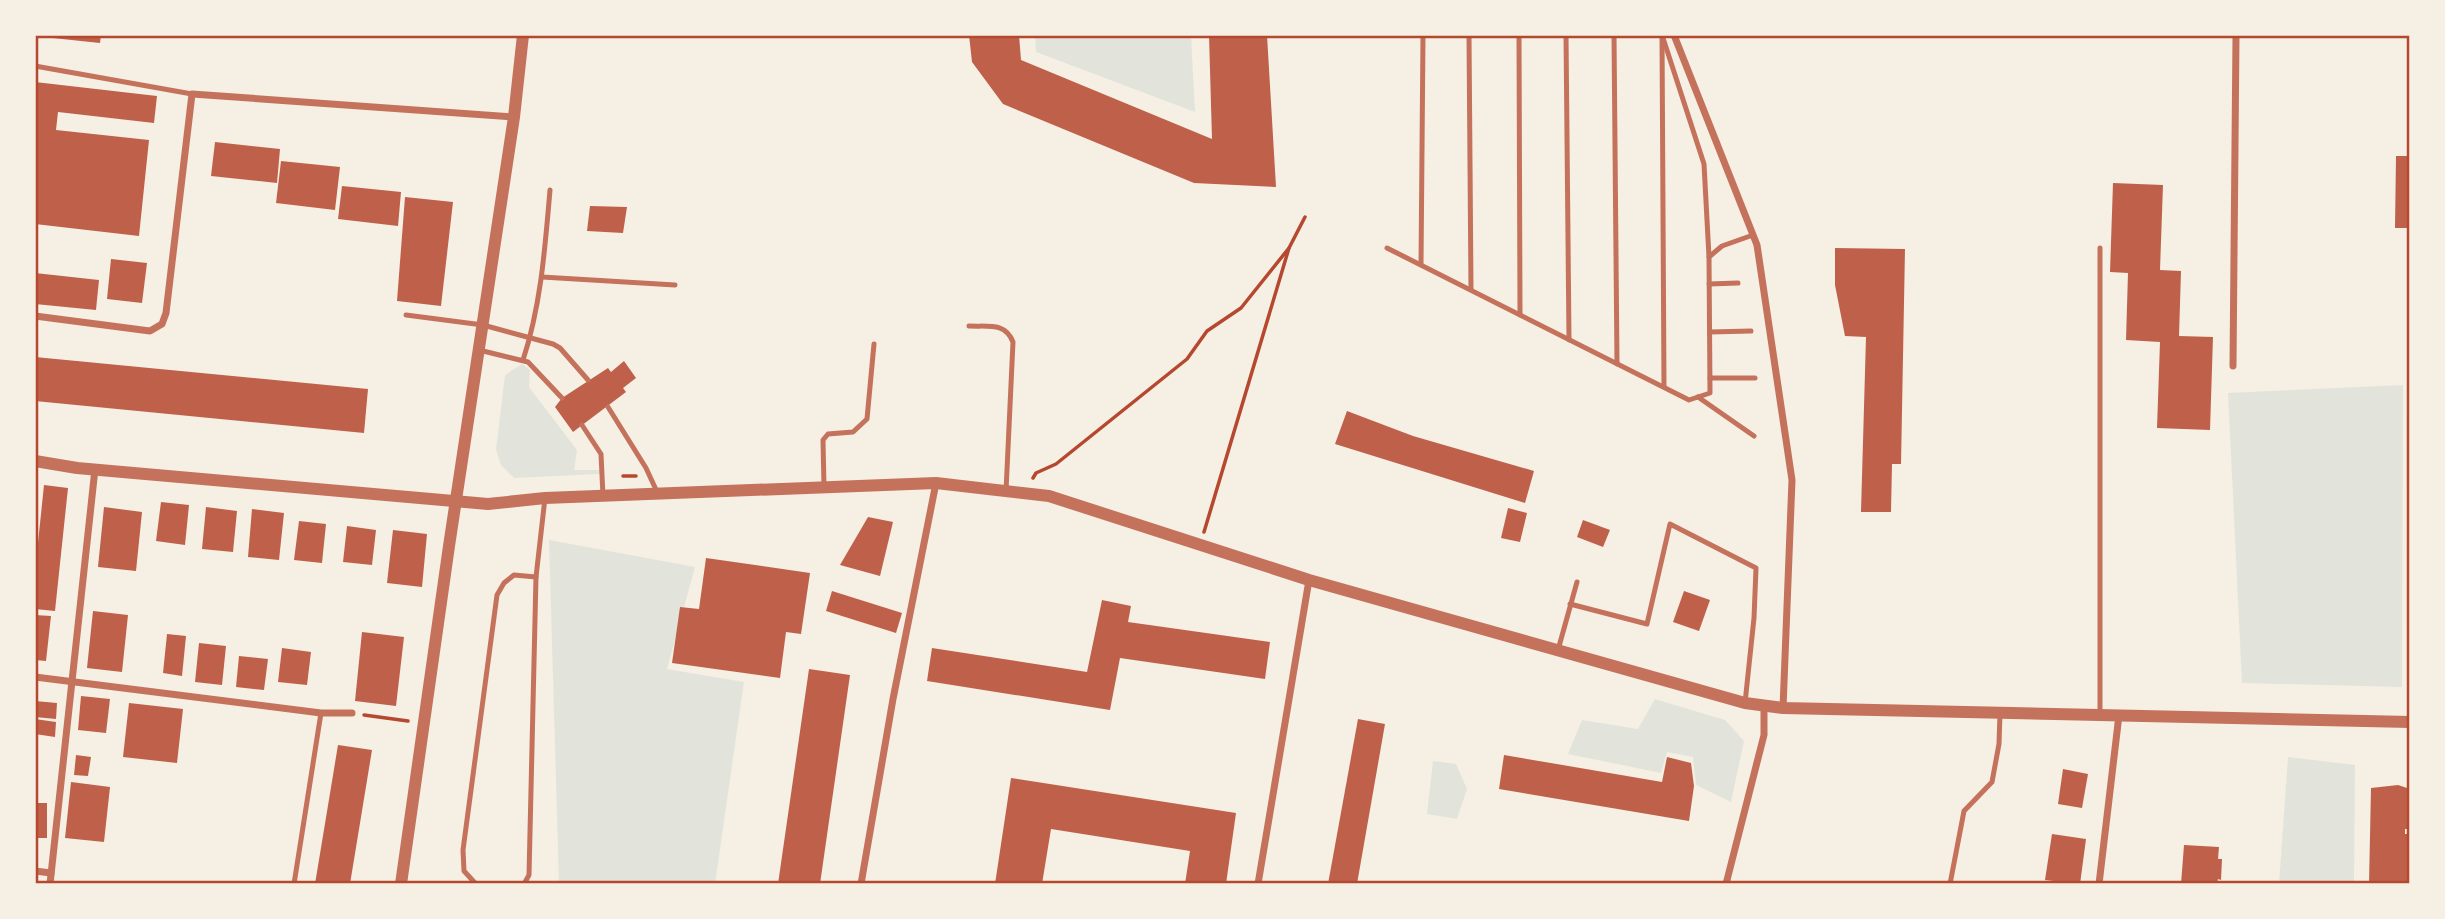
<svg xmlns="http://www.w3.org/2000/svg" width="2445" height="919" font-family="Barlow,sans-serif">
  <rect width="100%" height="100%" fill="#f6efe4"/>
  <!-- green -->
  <g fill="#e2e4dc">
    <polygon points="1035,35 1191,35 1195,112 1036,52"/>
    <polygon points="522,364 530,370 529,387 577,450 574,470 602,470 599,474 514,478 501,465 496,450 505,375"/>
    <polygon points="2403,385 2402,687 2242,683 2228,393"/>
    <polygon points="549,540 695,567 667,669 744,682 715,884 559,884"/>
    <polygon points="1655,699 1725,720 1744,741 1731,802 1696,785 1693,757 1667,752 1661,773 1568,754 1582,720 1638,729"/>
    <polygon points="2288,757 2355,765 2354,884 2279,884"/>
    <polygon points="1433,761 1456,764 1467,789 1457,819 1427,814"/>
  </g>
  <!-- building -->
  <g fill="#bf614a">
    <polygon points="43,35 101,35 100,43 43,37"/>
    <polygon points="969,35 1019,35 1021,60 1212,139 1209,35 1267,35 1276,187 1194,183 1003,104 972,62"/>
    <polygon points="35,82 157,96 154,123 58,112 56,130 149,140 139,236 35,224"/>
    <polygon points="215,142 280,149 277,183 211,176"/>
    <polygon points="2396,156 2410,156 2410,228 2395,228"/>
    <polygon points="281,161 340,167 335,210 276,203"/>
    <polygon points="2113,183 2163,185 2160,270 2181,271 2179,336 2213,337 2210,430 2157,428 2160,342 2126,340 2128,273 2110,272"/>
    <polygon points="342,186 401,192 398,226 338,219"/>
    <polygon points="405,197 453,202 441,306 397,301"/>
    <polygon points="590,206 627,207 623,233 587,231"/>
    <polygon points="1835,248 1905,249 1901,464 1892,464 1891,512 1861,512 1866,337 1845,336 1835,285"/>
    <polygon points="111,259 147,263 142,303 107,299"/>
    <polygon points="35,273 99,280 96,310 35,304"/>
    <polygon points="35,357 368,389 364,433 35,401"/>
    <polygon points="624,361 636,378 623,388 626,392 573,432 555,407 562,398 608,368 611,372"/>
    <polygon points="1347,411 1413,436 1534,471 1525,503 1335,444"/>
    <polygon points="44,485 68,488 55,611 35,609 35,572"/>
    <polygon points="161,502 189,505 185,545 156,541"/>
    <polygon points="104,507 142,512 136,571 98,567"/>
    <polygon points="206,507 237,511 233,552 202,549"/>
    <polygon points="1508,508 1527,513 1520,542 1501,538"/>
    <polygon points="252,509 284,513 279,560 248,557"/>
    <polygon points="868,517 893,522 880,576 840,565"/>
    <polygon points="1583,520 1610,530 1603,547 1577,537"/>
    <polygon points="299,521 326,524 322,563 294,560"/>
    <polygon points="347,526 376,530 372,565 343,562"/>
    <polygon points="393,530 427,534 422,587 387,583"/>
    <polygon points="706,558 810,573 801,634 786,632 780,678 672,663 680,607 699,609"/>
    <polygon points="832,591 902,613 896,633 826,611"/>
    <polygon points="1684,591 1710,600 1699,631 1673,622"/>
    <polygon points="1102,600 1131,606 1128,622 1270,642 1265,679 1120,658 1110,710 927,681 932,648 1087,672"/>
    <polygon points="93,611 128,615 122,672 87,668"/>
    <polygon points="35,615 51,616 46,661 35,660"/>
    <polygon points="362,632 404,637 396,706 355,701"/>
    <polygon points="167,634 186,636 182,676 163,673"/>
    <polygon points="199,643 226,646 222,685 195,682"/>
    <polygon points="282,648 311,652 307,685 278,682"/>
    <polygon points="239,656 268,659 264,690 236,687"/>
    <polygon points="809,669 850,675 820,884 778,884"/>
    <polygon points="81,696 110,699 106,733 78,730"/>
    <polygon points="35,701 57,703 56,719 35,717"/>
    <polygon points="129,703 183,709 177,763 123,757"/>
    <polygon points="35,719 56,722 55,737 35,734"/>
    <polygon points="1358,719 1385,724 1357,884 1328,884"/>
    <polygon points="338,745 372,750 350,884 315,884"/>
    <polygon points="76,755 91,757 88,776 74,775"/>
    <polygon points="1504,755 1662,782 1667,757 1691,763 1694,786 1689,821 1499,789"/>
    <polygon points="2063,769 2088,774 2082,808 2058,804"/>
    <polygon points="1011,778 1236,813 1226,884 1185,884 1190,851 1051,829 1042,884 995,884"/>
    <polygon points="71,782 110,787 104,842 65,838"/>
    <polygon points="2398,785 2410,789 2410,829 2405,829 2405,834 2410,834 2410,884 2369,884 2371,788"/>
    <rect x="35" y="803" width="12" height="35"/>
    <polygon points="2052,834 2086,839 2080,884 2045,880"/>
    <polygon points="2184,845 2219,847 2218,859 2222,859 2221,880 2218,879 2217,884 2181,884"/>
  </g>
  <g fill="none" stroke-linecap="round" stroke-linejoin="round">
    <!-- path -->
    <g stroke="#b5482f" stroke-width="3.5">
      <polyline points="623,476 636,476"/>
      <polyline points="1033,478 1036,473 1056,464 1187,359 1207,331 1241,308 1289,248"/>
      <polyline points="1204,532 1289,248 1305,217"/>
      <polyline points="364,715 408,721"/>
    </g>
    <!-- service -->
    <g stroke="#c5725c" stroke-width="5">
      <polyline points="1469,35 1471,290"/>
      <polyline points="1519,35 1520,315"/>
      <polyline points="1566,35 1569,340"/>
      <polyline points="1614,35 1617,364"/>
      <polyline points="1662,35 1664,387"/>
      <polyline points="1663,38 1704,164 1709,257"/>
      <polyline points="35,66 192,94"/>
      <polyline points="1387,248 1689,400 1710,393 1709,257 1722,246 1753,235"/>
      <polyline points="1421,265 1423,35"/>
      <polyline points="542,277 675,285"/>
      <polyline points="1709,284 1738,283"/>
      <polyline points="406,315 483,325 553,344 560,348 588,380"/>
      <path d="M969 326C988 327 1005 322 1013 342L1006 491"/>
      <polyline points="1710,332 1751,331"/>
      <polyline points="479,350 528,362 562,398"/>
      <path d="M523 360C541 305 545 248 550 190"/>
      <polyline points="1710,378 1755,378"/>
      <polyline points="1698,397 1754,436"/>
      <polyline points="608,407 646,468 658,494"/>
      <polyline points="582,425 601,454 603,496"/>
      <polyline points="824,487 823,440 828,434 853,432 867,419 874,344"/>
      <polyline points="1570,604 1647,624 1670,524 1756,568 1754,618 1745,703"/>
      <polyline points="1558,650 1577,582"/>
      <polyline points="2100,715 2100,248"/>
      <polyline points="294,884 321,713"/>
      <polyline points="476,884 464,871 463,850 497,595 504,583 514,575 536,577"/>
      <polyline points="524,884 529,875 536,577 545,498"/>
      <polyline points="1950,884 1964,811 1992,782 1999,744 2000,713"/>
    </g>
    <!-- minor -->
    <g stroke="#c5725c" stroke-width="7">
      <polyline points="1674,35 1757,245 1792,480 1783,708"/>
      <polyline points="35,316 150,331 162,324 166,313 192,94 514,117"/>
      <polyline points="2233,366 2236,35"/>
      <polyline points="35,677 321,713 352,713"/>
      <polyline points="35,871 51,873"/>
      <polyline points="50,884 95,469"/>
      <polyline points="861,884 893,699 936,483"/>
      <polyline points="1258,884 1309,580"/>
      <polyline points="1726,884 1764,735 1764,706"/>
      <polyline points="2099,884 2119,715"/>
    </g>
    <!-- tertiary -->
    <g stroke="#c5725c" stroke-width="12">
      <polyline points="35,461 77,468 488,504 545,498 936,483 1049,496 1309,580 1745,703 1783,708 2410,722"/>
      <polyline points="401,884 449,546 514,117 523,35"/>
    </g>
  </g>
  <!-- border -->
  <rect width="2445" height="919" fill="none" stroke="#f6efe4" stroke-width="74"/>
  <rect x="37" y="37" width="2371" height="845" fill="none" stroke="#b5482f" stroke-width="2.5"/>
</svg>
